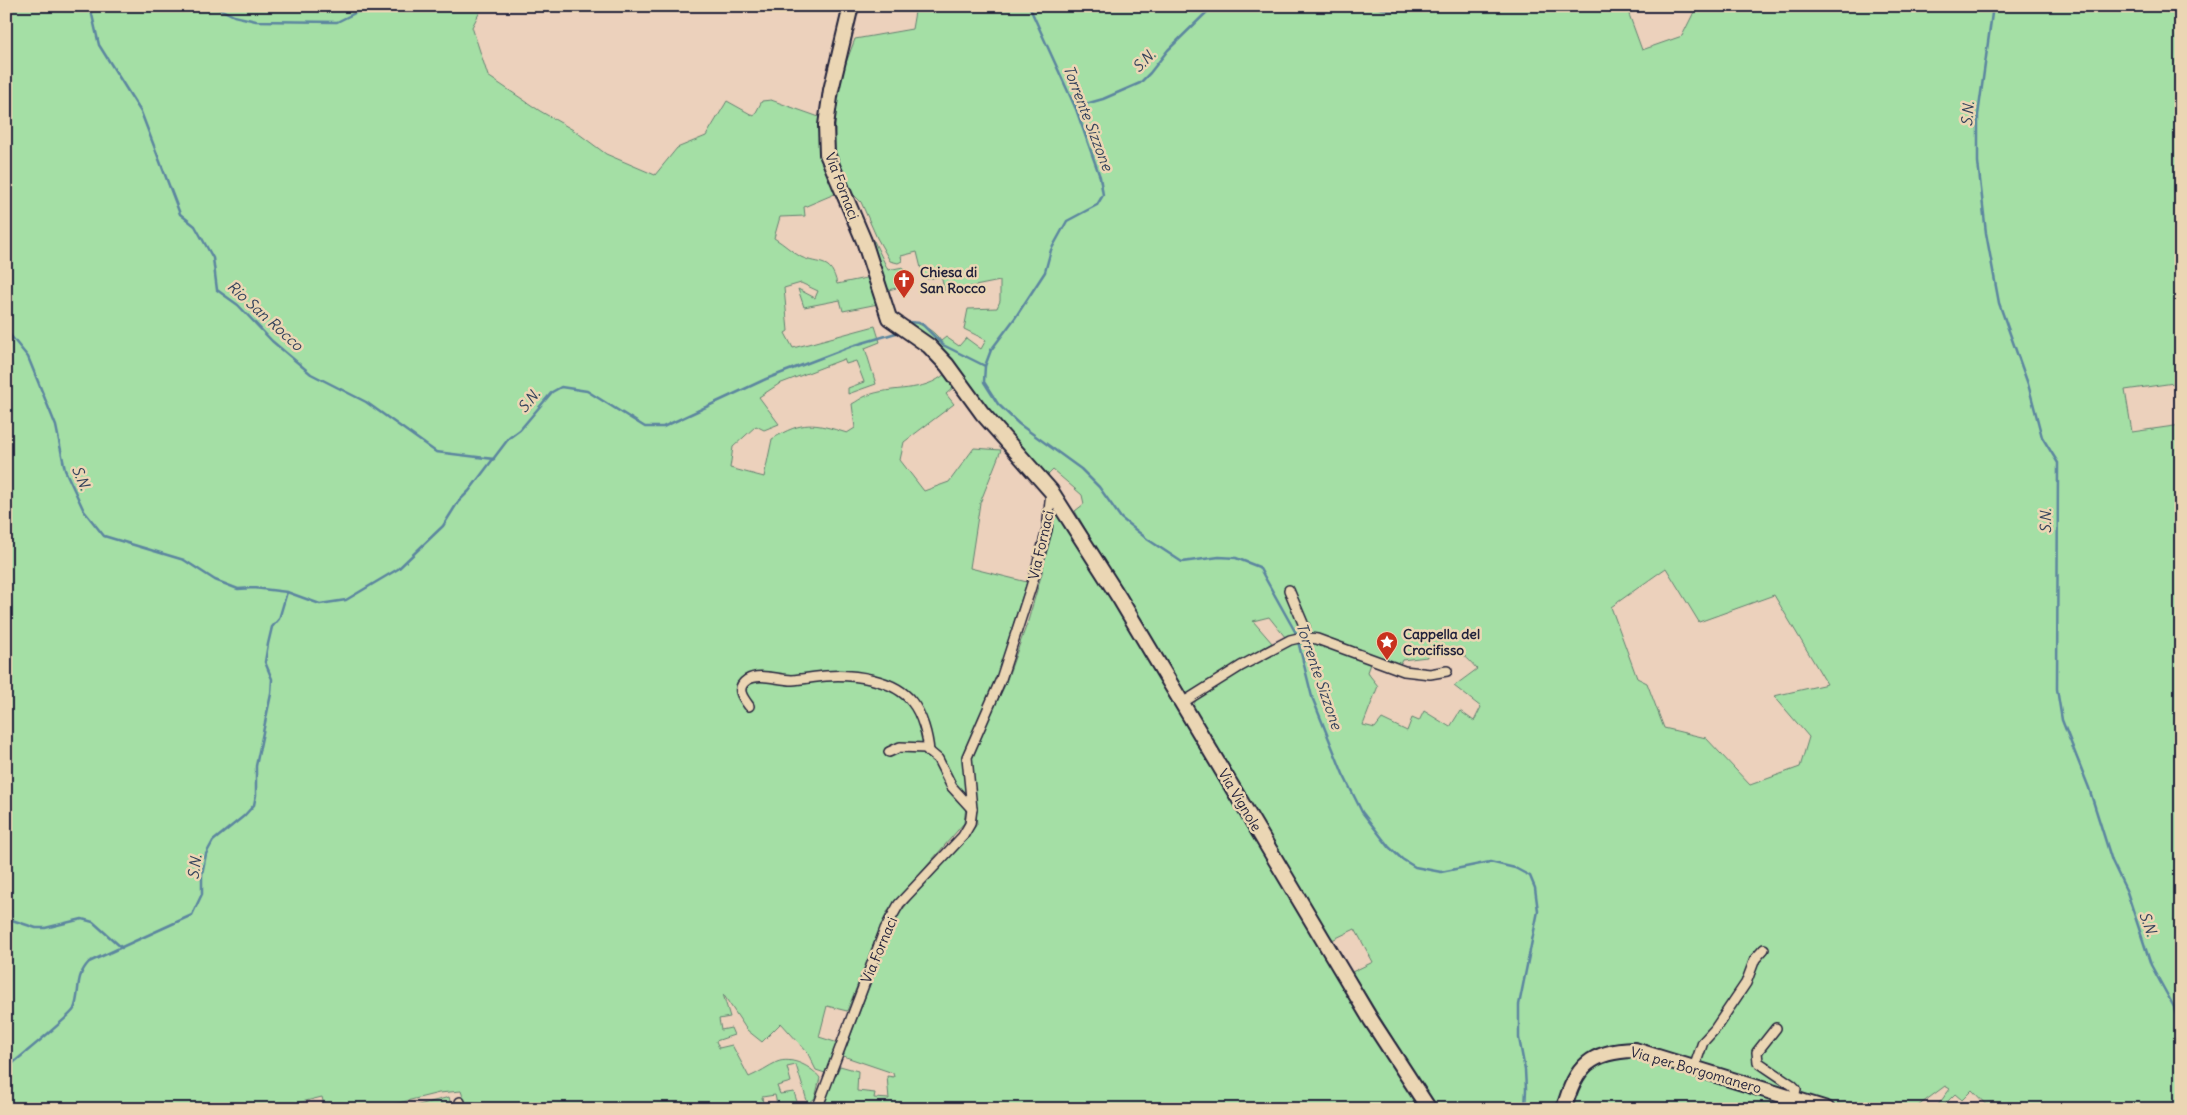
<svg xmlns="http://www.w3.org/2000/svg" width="2187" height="1115" font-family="Delius,sans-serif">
  <rect width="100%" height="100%" fill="#ecd1bc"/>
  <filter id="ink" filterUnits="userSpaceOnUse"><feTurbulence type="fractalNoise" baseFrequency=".02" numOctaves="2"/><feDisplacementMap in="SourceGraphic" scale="10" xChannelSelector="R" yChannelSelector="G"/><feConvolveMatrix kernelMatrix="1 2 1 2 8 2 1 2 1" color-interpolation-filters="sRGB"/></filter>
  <g filter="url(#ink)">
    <!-- green -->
    <g fill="#a4dfa5" stroke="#638070" fill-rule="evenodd">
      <path d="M6 6H483L472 27 488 76 540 111 575 131 606 154 655 175 677 148 706 136 727 101 754 116 762 101 771 100 822 118 837 193 804 207 805 216 780 217 774 238C784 244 792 252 801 257 820 266 831 257 837 284L871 277 878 304 843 311 840 300 804 307 798 289 815 298 818 291 801 283 784 288 788 331 785 333 793 348 875 326 880 342 865 348 876 384 848 394V388L864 382 856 361 846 364 844 359 779 384 759 397 779 424 764 430 756 426 733 447 730 468 764 477 772 439C803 420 814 423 847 433L855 428 852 404C856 402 861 398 866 396 893 385 923 394 946 373L954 387 946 394 954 404 904 442 900 460 924 491 949 482 974 448 1001 450 980 503 970 568 1027 582 989 701 963 758 968 790 964 823 887 912 847 1011 827 1006 819 1037 838 1043 828 1074 816 1070 807 1052 781 1023 762 1042 747 1030 723 994 730 1017 719 1019 721 1030 731 1028 734 1035 716 1041 719 1048 732 1045 749 1077C759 1073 768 1066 777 1062 792 1056 812 1067 820 1078L815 1098 808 1104 796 1065 787 1067 791 1082 777 1086 780 1094 794 1092 798 1105 777 1104 775 1095 762 1097 764 1109H467L461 1091 439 1093 374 1109H325L322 1097 273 1109H6V985L9 981 6 975Z"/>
      <path d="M916 6H1626L1642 50 1682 36 1697 6H2181V382L2125 390 2132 432 2181 425V1109H1990L1972 1090 1962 1100 1955 1094 1944 1105 1945 1109H1935L1950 1089 1945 1086 1914 1109H1836L1630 1045 1613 1044 1599 1050 1560 1109H1436L1352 972 1373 962 1355 929 1332 940 1193 706 1197 698 1219 685 1280 649 1305 640 1317 642 1371 661 1367 672 1378 686 1363 725 1375 728 1382 719 1407 731 1412 718 1419 721 1424 711 1450 727 1460 711 1474 721 1481 707 1454 686 1477 669C1462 652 1458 647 1434 653L1433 649 1426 651 1427 657 1402 660 1398 668C1374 654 1327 635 1300 633 1295 633 1290 636 1285 637L1269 617 1253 621 1272 643C1243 659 1216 678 1187 695L1122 593 1075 511 1084 504 1082 495 1053 470 1047 476 907 324 914 322C926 327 933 330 941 341L946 337 959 346 966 338 981 349 986 340 964 329 968 309 997 308 1000 301V281L945 292 941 276 928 279 923 276 917 252 901 256 902 261 898 263 890 261 877 238 861 202 854 195 845 189 831 153 834 151 836 109 842 73 855 39 912 29ZM1666 568 1699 622 1774 595 1827 684 1774 696 1809 737 1800 767 1750 785 1706 738 1664 728 1647 683 1637 678 1611 607Z"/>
      <polygon points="871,241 874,241 888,270 903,267 906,280 903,281 905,286 888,290"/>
      <polygon points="1056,504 1105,590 1191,727 1420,1109 829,1109 829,1107 821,1106 840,1066 858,1071 857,1091 875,1093 874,1098 889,1099 887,1076 894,1077 893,1073 843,1056 894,921 916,892 962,844 977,824 971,756 1005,685 1028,621 1042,573"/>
      <path d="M1636 1055 1804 1109H1572C1575 1094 1581 1068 1597 1062 1608 1057 1624 1057 1636 1055Z"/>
      <polygon points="449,1097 452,1109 403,1109 442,1099"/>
    </g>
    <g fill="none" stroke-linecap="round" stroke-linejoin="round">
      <!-- stream -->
      <g stroke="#5b869f" stroke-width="2.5">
        <polyline points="90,6 99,45 141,112 180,214 195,226 213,258 217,290 238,305 272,341 311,374 366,402 436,452 494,459"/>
        <polyline points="214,6 234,16 256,21 337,22 369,6"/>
        <polyline points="1029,6 1076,109 1100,177 1103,195 1097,205 1067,221 1051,250 1045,272 1015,318 991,350 985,366 984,382 998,404 1019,424 1081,469 1099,487 1121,518 1147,539 1182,562 1219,557 1236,558 1259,567 1297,635"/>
        <path d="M1374 6C1394 14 1414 10 1436 9L1441 6"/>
        <polyline points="1993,6 1978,115 1978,162 1986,233 1999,303 2028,384 2042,437 2058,463 2057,689 2062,720 2089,788 2112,861 2127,892 2151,965 2174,1007 2181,1028"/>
        <polyline points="1075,107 1103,99 1140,83 1150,73 1168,50 1213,6"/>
        <polyline points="905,324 908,322 921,323 943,345 985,366"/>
        <polyline points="6,330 28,357 56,426 65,470 84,511 104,536 184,560 215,580 238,589 254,588 287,592 320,604 346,600 398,569 443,526 458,502 469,491 509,438 520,430 552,392 561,387 587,391 645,427 663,427 766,379 852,346 896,333 899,330"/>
        <polyline points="1298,641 1312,697 1343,774 1362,812 1389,847 1402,859 1415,867 1441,872 1490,862 1515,868 1530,876 1535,888 1538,911 1519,1005 1519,1038 1525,1070 1526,1089 1525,1109"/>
        <polyline points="6,918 36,928 45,928 82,919 93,922 122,948"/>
        <path d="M6 1069C16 1060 71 1016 74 1009 81 991 74 978 89 962L192 915 202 894V874L206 854 213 841 244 816 254 805 256 795V766L271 694 272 679 265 662 268 644 272 627 279 619 287 592"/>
      </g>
      <!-- street casing -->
      <g stroke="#22223b" stroke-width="12">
        <g id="street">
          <polyline points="1289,590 1305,628 1305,637"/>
          <polyline points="1182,703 1241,666 1290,640 1303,637 1317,639 1404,671 1430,674 1447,671"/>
          <path d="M749 706C743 698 735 688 747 680 759 672 778 680 792 680 803 679 815 677 826 676 853 674 895 679 912 702 922 714 928 737 929 752"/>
          <polyline points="889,752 900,747 925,748 938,759 952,787 972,809"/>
          <polyline points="1776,1028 1757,1052 1758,1062 1792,1085 1796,1089 1794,1098"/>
          <polyline points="1694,1068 1703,1042 1715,1029 1746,983 1755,959 1764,949"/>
          <polyline points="460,1102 462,1109"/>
          <polyline points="817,1109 885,929 899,904 963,836 970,824 972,809 967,757 1001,679 1031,587 1047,530 1051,492"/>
        </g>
      </g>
      <!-- secondary casing -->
      <g stroke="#22223b" stroke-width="18">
        <g id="secondary">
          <polyline points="851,6 831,90 826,125 827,154 864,241 889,318 929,346 947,365 982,413 1051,491 1120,599 1371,1020 1429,1109"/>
          <path d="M1564 1109C1575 1066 1591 1051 1635 1050L1827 1109"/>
        </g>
      </g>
      <!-- street -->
      <use href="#street" stroke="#ebd6b4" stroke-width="9"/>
      <!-- secondary -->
      <use href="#secondary" stroke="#ebd6b4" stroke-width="14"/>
    </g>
  </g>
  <!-- icons -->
  <defs>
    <g id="church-pin" transform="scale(1.125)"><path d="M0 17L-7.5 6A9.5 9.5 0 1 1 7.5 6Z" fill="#c8321e" stroke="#ebd6b4"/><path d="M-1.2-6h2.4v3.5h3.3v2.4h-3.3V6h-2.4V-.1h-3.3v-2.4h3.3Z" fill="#fff"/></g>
    <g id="sight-pin" transform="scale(1.125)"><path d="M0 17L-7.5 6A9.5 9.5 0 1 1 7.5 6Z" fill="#c8321e" stroke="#ebd6b4"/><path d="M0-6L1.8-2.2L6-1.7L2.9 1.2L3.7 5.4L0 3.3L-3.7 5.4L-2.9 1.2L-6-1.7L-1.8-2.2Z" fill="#fff"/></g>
  </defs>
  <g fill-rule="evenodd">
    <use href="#church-pin" x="904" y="280"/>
    <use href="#sight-pin" x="1387" y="642"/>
  </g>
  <g text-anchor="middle" stroke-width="5" stroke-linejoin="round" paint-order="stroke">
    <!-- street labels -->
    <g font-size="14" fill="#22223b" stroke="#ebd6b4">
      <text transform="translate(842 186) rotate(69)" y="5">Via Fornaci</text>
      <text transform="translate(1041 545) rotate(-77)" y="5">Via Fornaci</text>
      <text transform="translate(1240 800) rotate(59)" y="5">Via Vignole</text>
      <text transform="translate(879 950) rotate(-67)" y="5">Via Fornaci</text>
      <text transform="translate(1696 1070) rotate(16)" y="5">Via per Borgomanero</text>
    </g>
    <!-- poi labels -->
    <g font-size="14" font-weight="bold" fill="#22223b" stroke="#ebd6b4" text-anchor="start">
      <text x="920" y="277">Chiesa di<tspan x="920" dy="16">San Rocco</tspan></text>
      <text x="1403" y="639">Cappella del<tspan x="1403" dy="16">Crocifisso</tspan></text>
    </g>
    <!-- water labels -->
    <g font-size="15" font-style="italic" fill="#35435c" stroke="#ebd6b4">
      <text transform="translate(1144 61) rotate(-45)" y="5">S.N.</text>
      <text transform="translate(1968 114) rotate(-86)" y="5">S.N.</text>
      <text transform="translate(1088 118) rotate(69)" y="5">Torrente Sizzone</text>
      <text transform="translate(265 316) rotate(42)" y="5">Rio San Rocco</text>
      <text transform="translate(529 401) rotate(-51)" y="5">S.N.</text>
      <text transform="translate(81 478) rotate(67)" y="5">S.N.</text>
      <text transform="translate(2046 521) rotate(-90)" y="5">S.N.</text>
      <text transform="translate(1319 676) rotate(71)" y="5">Torrente Sizzone</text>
      <text transform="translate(195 867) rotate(-82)" y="5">S.N.</text>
      <text transform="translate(2148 924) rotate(70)" y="5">S.N.</text>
    </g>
  </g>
  <!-- margin -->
  <rect width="2187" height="1115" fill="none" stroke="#ebd6b4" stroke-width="25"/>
  <rect x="12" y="12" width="2162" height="1090" fill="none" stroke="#22223b" stroke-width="2" filter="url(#ink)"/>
</svg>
